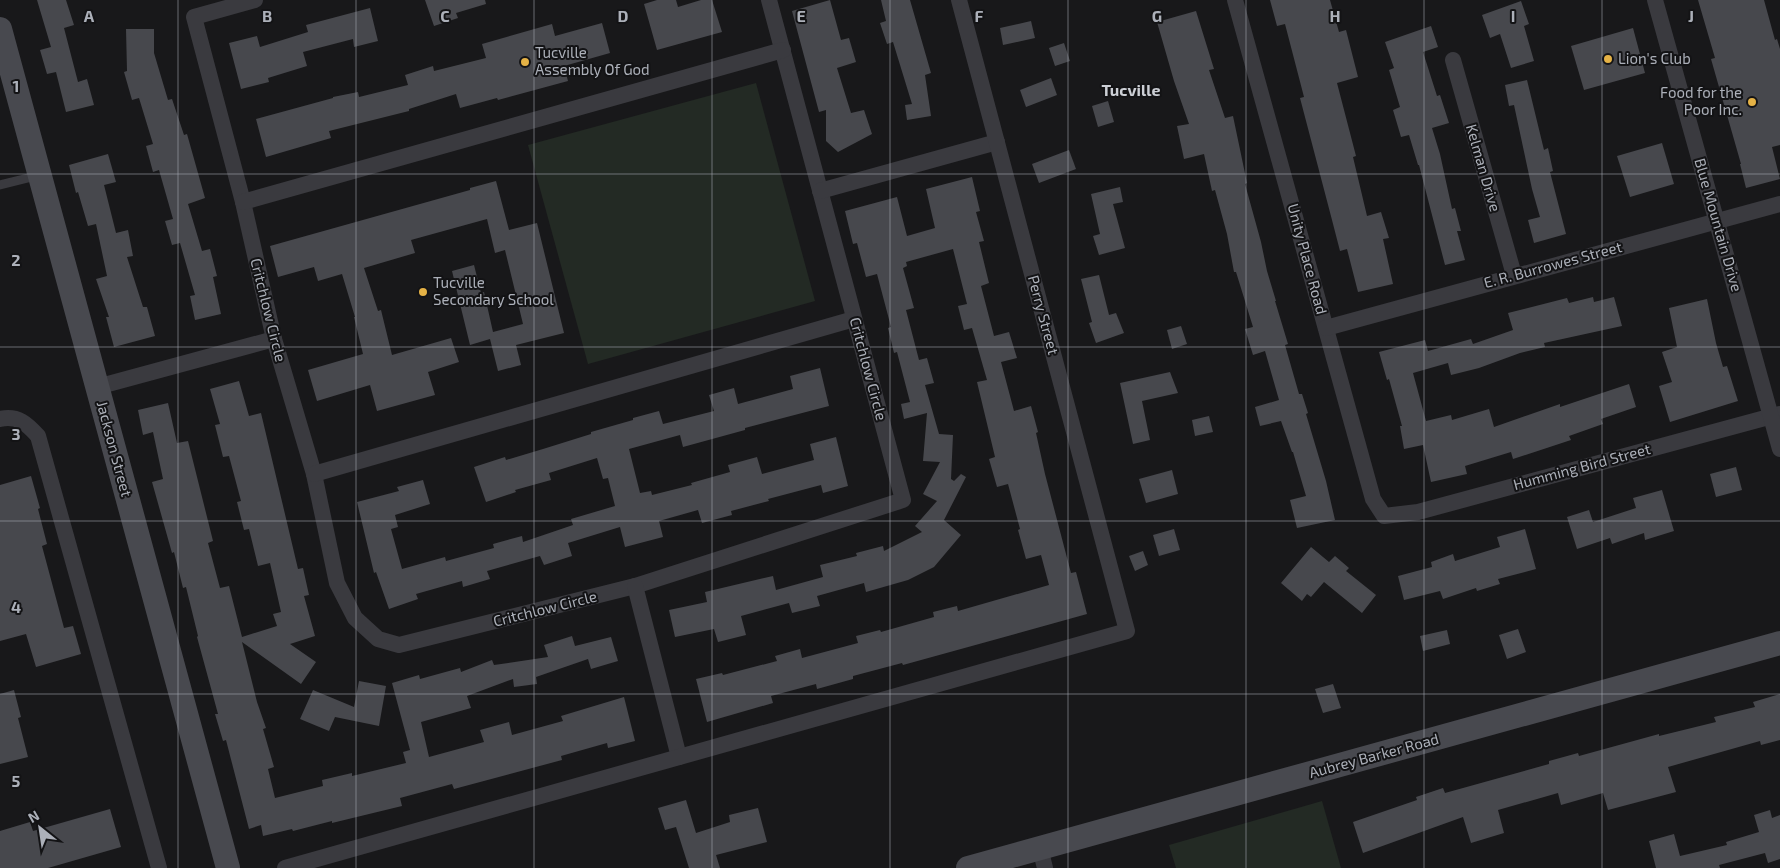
<svg xmlns="http://www.w3.org/2000/svg" width="1780" height="868" font-family="'Exo 2',sans-serif">
  <rect width="100%" height="100%" fill="#18181a"/>
  <!-- green -->
  <g fill="#232a24">
    <polygon points="756,83 815,301 588,364 528,145"/>
    <polygon points="1322,801 1341,868 1176,868 1169,845"/>
  </g>
  <!-- building -->
  <g fill="#47484d">
    <polygon points="37,0 66,0 74,25 64,28 78,82 87,79 94,105 66,112 56,72 47,74 40,50 51,47"/>
    <polygon points="425,0 485,0 486,4 456,13 458,18 434,26"/>
    <polygon points="657,0 676,0 678,7 701,0 712,0 722,32 657,50 644,4"/>
    <polygon points="830,0 841,40 849,38 856,62 837,68 851,113 864,110 872,134 838,152 826,141 826,110 819,112 792,11"/>
    <polygon points="881,0 910,0 931,73 925,75 931,116 907,120 905,105 912,104 893,42 887,44 880,23 886,21"/>
    <polygon points="1270,0 1330,0 1339,32 1346,30 1358,77 1337,83 1356,156 1353,157 1367,216 1381,212 1389,238 1383,239 1393,284 1358,292 1347,249 1340,251 1332,220 1300,98 1304,97 1285,24 1277,26"/>
    <polygon points="1698,0 1764,0 1775,40 1777,39 1780,49 1780,145 1772,147 1780,179 1746,188 1740,164 1741,164 1711,59 1715,58"/>
    <polygon points="1521,1 1529,24 1524,26 1534,61 1511,68 1500,34 1490,38 1482,15"/>
    <polygon points="370,8 378,41 354,47 353,39 303,52 307,66 268,78 269,82 241,89 229,43 257,36 260,47 308,32 306,25"/>
    <polygon points="1196,11 1214,69 1209,70 1225,118 1233,116 1247,183 1245,184 1261,242 1267,271 1276,301 1275,301 1288,344 1285,345 1299,394 1302,394 1308,413 1306,414 1326,481 1335,520 1297,528 1290,500 1306,496 1293,452 1292,452 1281,421 1260,426 1255,407 1279,400 1265,351 1253,355 1245,329 1253,327 1236,272 1234,272 1227,234 1215,190 1212,191 1204,154 1184,159 1177,126 1189,124 1174,81 1157,22"/>
    <polygon points="1031,21 1035,38 1003,45 1000,28"/>
    <polygon points="602,23 610,53 564,66 568,81 498,100 497,98 460,108 456,94 409,109 409,111 329,131 331,138 266,157 256,119 333,98 333,97 358,92 359,97 408,85 405,75 433,66 434,71 486,58 482,44 552,24 555,36"/>
    <polygon points="1431,26 1438,47 1423,52 1437,96 1440,95 1449,123 1432,128 1440,154 1452,209 1455,208 1461,231 1457,231 1465,260 1445,265 1419,165 1418,165 1409,135 1401,137 1393,110 1400,107 1389,70 1394,68 1385,42"/>
    <polygon points="1633,28 1645,73 1584,90 1571,46"/>
    <polygon points="126,29 154,29 154,53 168,100 172,99 184,135 187,134 205,198 188,204 202,251 210,249 217,276 213,277 221,314 195,320 190,296 195,295 180,243 172,245 165,221 173,219 159,170 153,172 146,146 153,144 139,98 132,100 124,72 127,71"/>
    <polygon points="1064,43 1070,61 1055,66 1049,48"/>
    <polygon points="1051,78 1057,95 1026,107 1020,90"/>
    <polygon points="1527,80 1544,150 1548,148 1553,171 1550,172 1566,234 1534,243 1528,220 1540,217 1532,189 1514,105 1509,106 1505,85"/>
    <polygon points="1108,101 1114,122 1098,127 1092,106"/>
    <polygon points="1662,143 1674,184 1630,197 1617,156"/>
    <polygon points="1069,150 1076,169 1039,183 1032,164"/>
    <polygon points="108,154 116,182 104,185 116,233 128,230 133,256 127,257 143,307 147,307 155,336 114,347 106,317 109,317 96,279 107,276 96,224 88,226 78,192 76,193 69,165"/>
    <polygon points="972,177 980,211 976,212 984,241 979,242 989,283 981,286 994,336 1009,332 1017,358 1001,362 1014,411 1031,406 1038,432 1036,433 1045,474 1071,573 1076,572 1087,614 903,665 902,663 853,676 853,679 817,689 816,684 771,696 773,703 707,722 696,679 722,673 723,675 777,661 775,656 800,649 802,658 858,643 856,636 880,630 881,632 934,617 933,612 957,606 958,611 1049,585 1041,555 1026,559 1018,530 1020,529 1008,484 997,487 989,459 995,457 977,382 987,380 972,328 964,330 958,306 967,304 953,249 906,262 907,266 903,268 914,308 906,310 919,360 927,358 934,383 925,385 939,434 953,435 951,479 954,481 961,474 966,477 944,520 961,535 934,567 908,580 866,592 864,583 817,596 820,606 792,613 789,603 741,616 746,635 718,642 714,629 675,637 669,610 707,602 705,592 773,576 776,590 823,577 820,565 857,556 856,553 883,546 884,551 922,532 915,526 937,501 923,494 940,462 923,461 927,413 904,419 901,404 910,402 897,352 894,353 888,328 891,327 877,274 866,277 857,243 853,244 845,211 897,197 907,236 935,228 926,189"/>
    <polygon points="496,181 509,230 537,223 564,333 516,345 521,365 498,371 490,339 470,345 452,271 474,265 481,293 484,292 493,332 523,324 505,250 495,253 487,219 411,240 415,253 364,268 378,311 381,310 392,355 451,338 459,362 428,372 435,395 377,411 370,385 317,401 308,370 363,354 354,317 355,317 342,274 318,281 314,267 278,277 270,246 470,190 470,188"/>
    <polygon points="1120,187 1123,202 1113,204 1125,248 1099,255 1093,236 1100,234 1091,194"/>
    <polygon points="1099,275 1109,315 1116,313 1124,333 1096,343 1089,323 1092,322 1081,279"/>
    <polygon points="1593,297 1594,302 1614,297 1622,326 1544,343 1545,347 1520,353 1479,368 1451,375 1448,363 1413,373 1426,421 1451,415 1452,420 1489,409 1494,427 1560,404 1560,407 1629,384 1636,407 1601,419 1603,424 1569,436 1571,440 1513,459 1511,452 1465,466 1467,474 1431,482 1423,445 1404,449 1400,426 1402,426 1389,379 1387,380 1379,352 1425,340 1428,351 1471,339 1473,344 1513,330 1508,313 1567,298 1569,303"/>
    <polygon points="1707,299 1716,343 1723,367 1727,366 1738,401 1670,422 1659,386 1672,382 1662,352 1677,347 1669,308"/>
    <polygon points="1181,326 1187,344 1172,349 1167,330"/>
    <polygon points="820,368 829,406 745,428 745,430 683,447 680,435 629,449 640,493 651,491 652,495 692,485 691,483 730,472 728,465 757,457 762,474 814,460 810,444 836,437 848,486 823,493 821,485 768,499 769,501 731,511 732,515 702,523 698,510 659,521 663,537 625,547 620,527 568,543 572,556 544,565 540,556 487,571 490,579 463,587 462,581 416,594 418,599 389,609 376,572 374,573 357,502 399,491 397,487 423,480 430,504 395,515 398,527 391,529 402,569 445,557 446,561 494,548 493,544 522,536 523,542 573,525 571,519 615,506 608,478 603,479 597,458 549,473 551,480 515,490 516,492 486,502 474,467 505,457 506,460 543,449 591,434 591,432 633,420 633,418 659,411 663,424 714,411 709,395 734,388 738,404 793,389 790,376"/>
    <polygon points="1170,372 1178,393 1142,401 1150,440 1133,444 1120,383"/>
    <polygon points="239,381 249,416 261,413 298,569 303,568 309,595 304,596 315,636 290,644 316,662 301,684 242,642 257,702 266,728 263,729 274,767 268,769 275,798 323,786 322,780 352,773 352,776 406,763 403,752 410,750 392,683 419,675 420,679 460,668 461,672 492,660 494,665 548,657 544,645 572,636 575,646 611,637 618,661 591,669 588,659 536,677 537,684 514,687 513,679 467,696 471,708 421,722 429,757 484,742 480,730 509,722 512,735 563,721 561,716 624,697 635,741 608,748 607,743 561,756 562,760 454,789 452,784 400,798 402,806 332,823 332,821 293,831 292,829 263,836 261,825 249,829 226,740 223,741 215,714 218,714 197,637 198,636 186,587 183,588 174,552 172,553 152,482 163,479 153,432 143,435 138,410 168,403 177,443 188,441 213,541 208,543 220,588 229,586 242,637 277,626 273,614 281,612 270,563 258,566 249,529 244,530 237,502 241,501 229,456 223,457 215,425 220,424 210,389"/>
    <polygon points="1209,416 1213,432 1195,436 1192,420"/>
    <polygon points="1736,467 1742,490 1716,497 1710,474"/>
    <polygon points="1172,470 1178,494 1146,503 1139,479"/>
    <polygon points="31,476 40,508 38,509 47,544 42,546 64,628 73,626 81,654 36,667 26,634 0,641 0,485"/>
    <polygon points="1662,490 1674,531 1645,540 1644,533 1612,544 1610,538 1577,549 1567,517 1589,510 1593,522 1636,508 1633,498"/>
    <polygon points="1174,529 1180,550 1159,556 1153,535"/>
    <polygon points="1525,529 1536,569 1498,579 1500,584 1477,591 1476,588 1443,599 1440,591 1404,600 1398,576 1432,567 1431,562 1453,554 1455,561 1500,547 1497,537"/>
    <polygon points="1311,547 1329,562 1335,556 1349,568 1346,571 1376,595 1362,613 1324,582 1311,597 1307,594 1302,601 1281,583"/>
    <polygon points="1143,551 1148,565 1135,571 1129,556"/>
    <polygon points="1518,629 1526,652 1507,659 1499,635"/>
    <polygon points="1447,630 1450,644 1423,651 1420,636"/>
    <polygon points="359,681 386,686 379,726 335,717 329,731 300,719 313,690 354,707"/>
    <polygon points="1333,684 1341,708 1323,713 1315,689"/>
    <polygon points="14,690 21,717 18,718 28,757 0,764 0,694"/>
    <polygon points="1780,694 1780,740 1761,745 1760,741 1668,767 1676,792 1608,810 1603,793 1561,805 1558,793 1498,810 1504,833 1471,843 1463,817 1363,853 1353,822 1417,800 1416,797 1443,788 1445,793 1549,764 1549,761 1578,753 1579,756 1659,734 1659,736 1716,722 1714,717 1755,707 1753,702"/>
    <polygon points="686,800 696,833 730,822 729,815 758,808 767,842 716,855 720,868 689,868 676,827 665,830 658,808"/>
    <polygon points="110,809 121,847 48,868 0,868 0,831 30,822 33,831"/>
    <polygon points="1770,810 1772,818 1780,815 1780,859 1768,863 1765,853 1719,865 1720,868 1656,868 1649,841 1674,834 1680,856 1727,845 1726,842 1759,832 1754,815"/>
  </g>
  <g fill="none" stroke-linecap="round" stroke-linejoin="round">
    <!-- lane -->
    <polyline stroke="#3a3a3f" stroke-width="9" points="0,185 40,175"/>
    <!-- street -->
    <g stroke="#3a3a3f" stroke-width="16">
      <polyline points="255,0 194,17 243,202 274,339 314,474 337,583 355,618 378,639 399,645 635,586 903,500 769,0"/>
      <polyline points="1235,0 1373,499 1384,516 1418,512 1780,414"/>
      <polyline points="1655,0 1780,449"/>
      <polyline points="1453,60 1514,275"/>
      <polyline points="820,191 997,142"/>
      <polyline points="243,202 783,50"/>
      <polyline points="1326,328 1780,204"/>
      <polyline points="97,387 274,339"/>
      <path d="M0 419C18 415 27 424 38 436L159 868"/>
      <polyline points="314,474 854,319"/>
      <polyline points="635,586 679,757"/>
      <polyline points="1040,848 1045,868"/>
      <polyline points="285,868 1127,631 959,0"/>
    </g>
    <!-- secondary -->
    <g stroke="#48494f" stroke-width="24">
      <polyline points="0,29 228,868"/>
      <polyline points="968,868 1780,643"/>
    </g>
  </g>
  <!-- grid -->
  <path fill="none" stroke="#acb0b9" stroke-width="1" stroke-opacity="0.55" d="M178 0V868M356 0V868M534 0V868M712 0V868M890 0V868M1068 0V868M1246 0V868M1424 0V868M1602 0V868M0 174H1780M0 347H1780M0 521H1780M0 694H1780"/>
  <!-- markers -->
  <g fill="#e5b246" stroke="#131315" stroke-width="2">
    <circle cx="1608" cy="59" r="5"/>
    <circle cx="525" cy="62" r="5"/>
    <circle cx="1752" cy="102" r="5"/>
    <circle cx="423" cy="292" r="5"/>
  </g>
  <g text-anchor="middle" stroke-width="4" stroke-linejoin="round" paint-order="stroke">
    <!-- poi labels -->
    <g font-size="15" fill="#acb0b9" stroke="#131315" text-anchor="start">
      <text x="535" y="58">Tucville<tspan x="535" dy="17">Assembly Of God</tspan></text>
      <text x="1618" y="64">Lion's Club</text>
      <text x="1742" y="98" text-anchor="end">Food for the<tspan x="1742" dy="17">Poor Inc.</tspan></text>
      <text x="433" y="288">Tucville<tspan x="433" dy="17">Secondary School</tspan></text>
    </g>
    <!-- street labels -->
    <g font-size="15" fill="#acb0b9" stroke="#131315">
      <text transform="translate(1483 168) rotate(74)" y="5">Kelman Drive</text>
      <text transform="translate(1718 225) rotate(74)" y="5">Blue Mountain Drive</text>
      <text transform="translate(1307 259) rotate(75)" y="5">Unity Place Road</text>
      <text transform="translate(1553 265) rotate(-15)" y="5">E. R. Burrowes Street</text>
      <text transform="translate(268 310) rotate(76)" y="5">Critchlow Circle</text>
      <text transform="translate(1043 315) rotate(75)" y="5">Perry Street</text>
      <text transform="translate(868 369) rotate(75)" y="5">Critchlow Circle</text>
      <text transform="translate(114 449) rotate(75)" y="5">Jackson Street</text>
      <text transform="translate(1582 467) rotate(-15)" y="5">Humming Bird Street</text>
      <text transform="translate(545 609) rotate(-14)" y="5">Critchlow Circle</text>
      <text transform="translate(1374 756) rotate(-15)" y="5">Aubrey Barker Road</text>
    </g>
    <!-- neighbourhood labels -->
    <g font-size="16" font-weight="bold" fill="#cccfd5" stroke="#131315">
      <text x="1131" y="96">Tucville</text>
    </g>
  </g>
  <g font-size="16" text-anchor="middle" font-weight="bold" fill="#acb0b9" stroke="#131315" stroke-width="4" stroke-linejoin="round" paint-order="stroke">
    <text x="89" y="22">A</text>
    <text x="267" y="22">B</text>
    <text x="445" y="22">C</text>
    <text x="623" y="22">D</text>
    <text x="801" y="22">E</text>
    <text x="979" y="22">F</text>
    <text x="1157" y="22">G</text>
    <text x="1335" y="22">H</text>
    <text x="1513" y="22">I</text>
    <text x="1691" y="22">J</text>
    <text x="16" y="92">1</text>
    <text x="16" y="266">2</text>
    <text x="16" y="440">3</text>
    <text x="16" y="613">4</text>
    <text x="16" y="787">5</text>
  </g>
  <!-- north arrow -->
  <g transform="translate(40 828) rotate(330)" stroke="#131315" stroke-width="4" paint-order="stroke">
  <path d="M0-4L9 19L0 12L-9 19Z" fill="#acb0b9"/>
  <text y="-8" font-size="14" font-weight="bold" text-anchor="middle" fill="#acb0b9">N</text>
  </g>
</svg>
